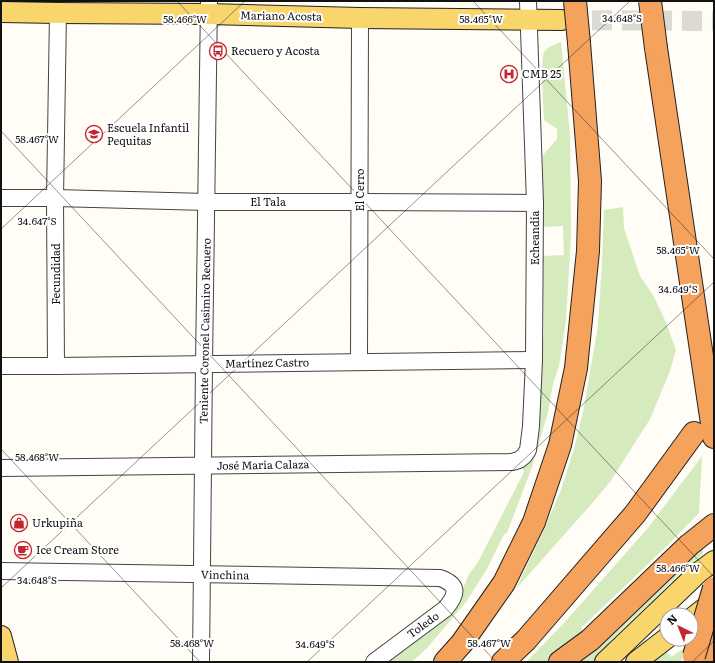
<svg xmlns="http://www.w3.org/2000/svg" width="715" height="663" font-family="Literata,serif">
  <rect width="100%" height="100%" fill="#fffdf5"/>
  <!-- green -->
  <g fill="#d5ebbd">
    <path d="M561 42 570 135 571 235 566 321 559 366 553 384 548 412 532 467 507 533 504 534 487 569 466 602 427 648 412 662H383L462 591 469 574 477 564 524 472 523 469 529 454 544 333 543 256 564 255 563 226 543 227V155L557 139V129L544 120C544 109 539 58 545 51 548 46 556 44 561 42Z"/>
    <polygon points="623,207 624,228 640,276 653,295 665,320 676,350 670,371 650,419 624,460 610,482 594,501 516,589 543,532 561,490 574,449 583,412 598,326 602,262 604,210"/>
    <path d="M702 456 699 513 667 546 581 628 598 648 703 548V554C684 569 666 587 649 604 630 622 608 640 594 662H526L564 623 647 529Z"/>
    <polygon points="687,646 681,662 652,662 666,651 671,657"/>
  </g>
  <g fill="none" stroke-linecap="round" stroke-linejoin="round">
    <!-- major-tunnel -->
    <polyline stroke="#dbdad3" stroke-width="20" stroke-dasharray="20 10" stroke-linecap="butt" points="562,20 714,21"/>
    <!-- minor casing -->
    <g stroke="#444" stroke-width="18">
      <g id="minor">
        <polyline points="1,198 55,198 207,202 360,202 535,203"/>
        <polyline points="359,362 360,18"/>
        <polyline points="1,366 56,366 534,360"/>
        <polyline points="56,366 55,198 58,13"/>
        <polyline points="1,468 512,462 519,460 524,456 528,450 531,426 534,360 535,203 528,1"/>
        <path d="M1 571 440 578C460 585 457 595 445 609L374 662"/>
        <polyline points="201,662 204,364 209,1"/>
      </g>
    </g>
    <!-- major casing -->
    <g stroke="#222" stroke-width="22">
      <g id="major">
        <polyline points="1,12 58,13 208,14 360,18 562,20"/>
        <polyline points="691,619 714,601"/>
        <polyline points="1,636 8,662"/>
        <polyline points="605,662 699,572 714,561"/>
        <polyline points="636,662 667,638"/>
      </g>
    </g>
    <!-- highway casing -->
    <g stroke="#222" stroke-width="24">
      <g id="highway">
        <polyline points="656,48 714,437"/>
        <polyline points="445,662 462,643 504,583 534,522 560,445 576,368 588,251 590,181 579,43"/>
        <polyline points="503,662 526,640 635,514 694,433"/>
        <polyline points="560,662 590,640 689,545 714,525"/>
        <polyline points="710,662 713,641 714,624"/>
      </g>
    </g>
    <!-- minor -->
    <use href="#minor" stroke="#fff" stroke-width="16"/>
    <!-- major -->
    <use href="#major" stroke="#f9d66b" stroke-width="20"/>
    <!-- highway -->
    <use href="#highway" stroke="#f5a25d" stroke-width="22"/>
    <!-- highway-bridge casing -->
    <g stroke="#222" stroke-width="24" stroke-linecap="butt">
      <g id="highway-bridge">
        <polyline points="575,1 579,43"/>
        <polyline points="650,1 656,48"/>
        <polyline points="694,656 714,588"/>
      </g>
    </g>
    <!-- highway-bridge -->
    <use href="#highway-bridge" stroke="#f5a25d" stroke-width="22"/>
  </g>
  <!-- ticks -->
  <path fill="none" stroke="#111" stroke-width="1" stroke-opacity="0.45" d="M177 1 714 577M473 1 714 259M1 131 496 662M1 229 245 1M1 449 200 662M1 588 630 1M307 662 714 282M692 662 714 641"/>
  <!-- icons -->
  <defs>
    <g id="bus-ring" transform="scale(0.9)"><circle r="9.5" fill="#fff" stroke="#c4262e" stroke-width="1.5"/><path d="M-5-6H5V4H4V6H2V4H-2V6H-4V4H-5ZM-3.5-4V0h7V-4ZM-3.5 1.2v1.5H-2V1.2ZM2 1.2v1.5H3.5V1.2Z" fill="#c4262e"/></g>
    <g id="hospital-ring" transform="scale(0.9)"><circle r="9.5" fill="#fff" stroke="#c4262e" stroke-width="1.5"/><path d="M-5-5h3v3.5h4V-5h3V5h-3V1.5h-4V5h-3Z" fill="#c4262e"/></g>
    <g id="school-ring" transform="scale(0.9)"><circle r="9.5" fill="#fff" stroke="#c4262e" stroke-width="1.5"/><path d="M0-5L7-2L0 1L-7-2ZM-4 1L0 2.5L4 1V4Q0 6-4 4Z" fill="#c4262e"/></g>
    <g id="shop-ring" transform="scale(0.9)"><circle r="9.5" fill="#fff" stroke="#c4262e" stroke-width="1.5"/><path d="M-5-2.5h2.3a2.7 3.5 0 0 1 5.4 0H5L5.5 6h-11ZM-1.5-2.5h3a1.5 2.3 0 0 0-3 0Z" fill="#c4262e"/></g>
    <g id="cafe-ring" transform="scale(0.9)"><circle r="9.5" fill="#fff" stroke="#c4262e" stroke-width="1.5"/><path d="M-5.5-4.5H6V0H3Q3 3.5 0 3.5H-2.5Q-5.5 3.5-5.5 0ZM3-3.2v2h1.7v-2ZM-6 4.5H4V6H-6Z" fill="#c4262e"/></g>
  </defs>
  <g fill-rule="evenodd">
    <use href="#bus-ring" x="218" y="51"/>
    <use href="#hospital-ring" x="509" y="74"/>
    <use href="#school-ring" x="94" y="134"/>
    <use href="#shop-ring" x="19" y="523"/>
    <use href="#cafe-ring" x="23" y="550"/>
  </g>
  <g text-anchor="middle" stroke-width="4" stroke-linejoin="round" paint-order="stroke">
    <!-- street labels -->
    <g font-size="11" fill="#111" stroke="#fff">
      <text transform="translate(281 16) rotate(1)" y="4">Mariano Acosta</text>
      <text transform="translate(360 190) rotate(-90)" y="4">El Cerro</text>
      <text x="268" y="206">El Tala</text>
      <text transform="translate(535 238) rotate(-90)" y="4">Echeandía</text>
      <text transform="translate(56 274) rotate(-90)" y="4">Fecundidad</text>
      <text transform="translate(205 331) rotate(-89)" y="4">Teniente Coronel Casimiro Recuero</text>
      <text transform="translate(267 363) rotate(-1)" y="4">Martínez Castro</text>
      <text transform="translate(263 465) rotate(-1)" y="4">José María Calaza</text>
      <text transform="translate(225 575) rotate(1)" y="4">Vinchina</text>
      <text transform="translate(423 625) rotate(-36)" y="4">Toledo</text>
    </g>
    <!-- poi labels -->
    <g font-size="11" fill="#111" stroke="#fff" text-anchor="start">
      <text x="231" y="55">Recuero y Acosta</text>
      <text x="522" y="78">CMB 25</text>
      <text x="107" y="132">Escuela Infantil<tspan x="107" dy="13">Pequitas</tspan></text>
      <text x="32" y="527">Urkupiña</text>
      <text x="36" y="554">Ice Cream Store</text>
    </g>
  </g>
  <g font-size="10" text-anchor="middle" fill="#111" stroke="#fff" stroke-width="4" stroke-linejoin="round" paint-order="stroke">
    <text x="622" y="22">34.648°S</text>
    <text x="185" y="23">58.466°W</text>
    <text x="481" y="23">58.465°W</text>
    <text x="37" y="143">58.467°W</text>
    <text x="37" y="225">34.647°S</text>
    <text x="678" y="254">58.465°W</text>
    <text x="678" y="293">34.649°S</text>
    <text x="37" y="461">58.468°W</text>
    <text x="678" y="572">58.466°W</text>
    <text x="37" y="584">34.648°S</text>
    <text x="192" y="647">58.468°W</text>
    <text x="489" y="647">58.467°W</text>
    <text x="315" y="648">34.649°S</text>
  </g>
  <!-- border -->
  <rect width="715" height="663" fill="none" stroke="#111111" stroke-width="4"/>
  <!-- north arrow -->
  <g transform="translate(679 627) rotate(317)"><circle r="19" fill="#ffffff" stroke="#a0a0a0"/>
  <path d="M0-3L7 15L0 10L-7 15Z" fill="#c4262e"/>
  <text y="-6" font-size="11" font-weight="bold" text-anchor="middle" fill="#111111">N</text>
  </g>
</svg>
